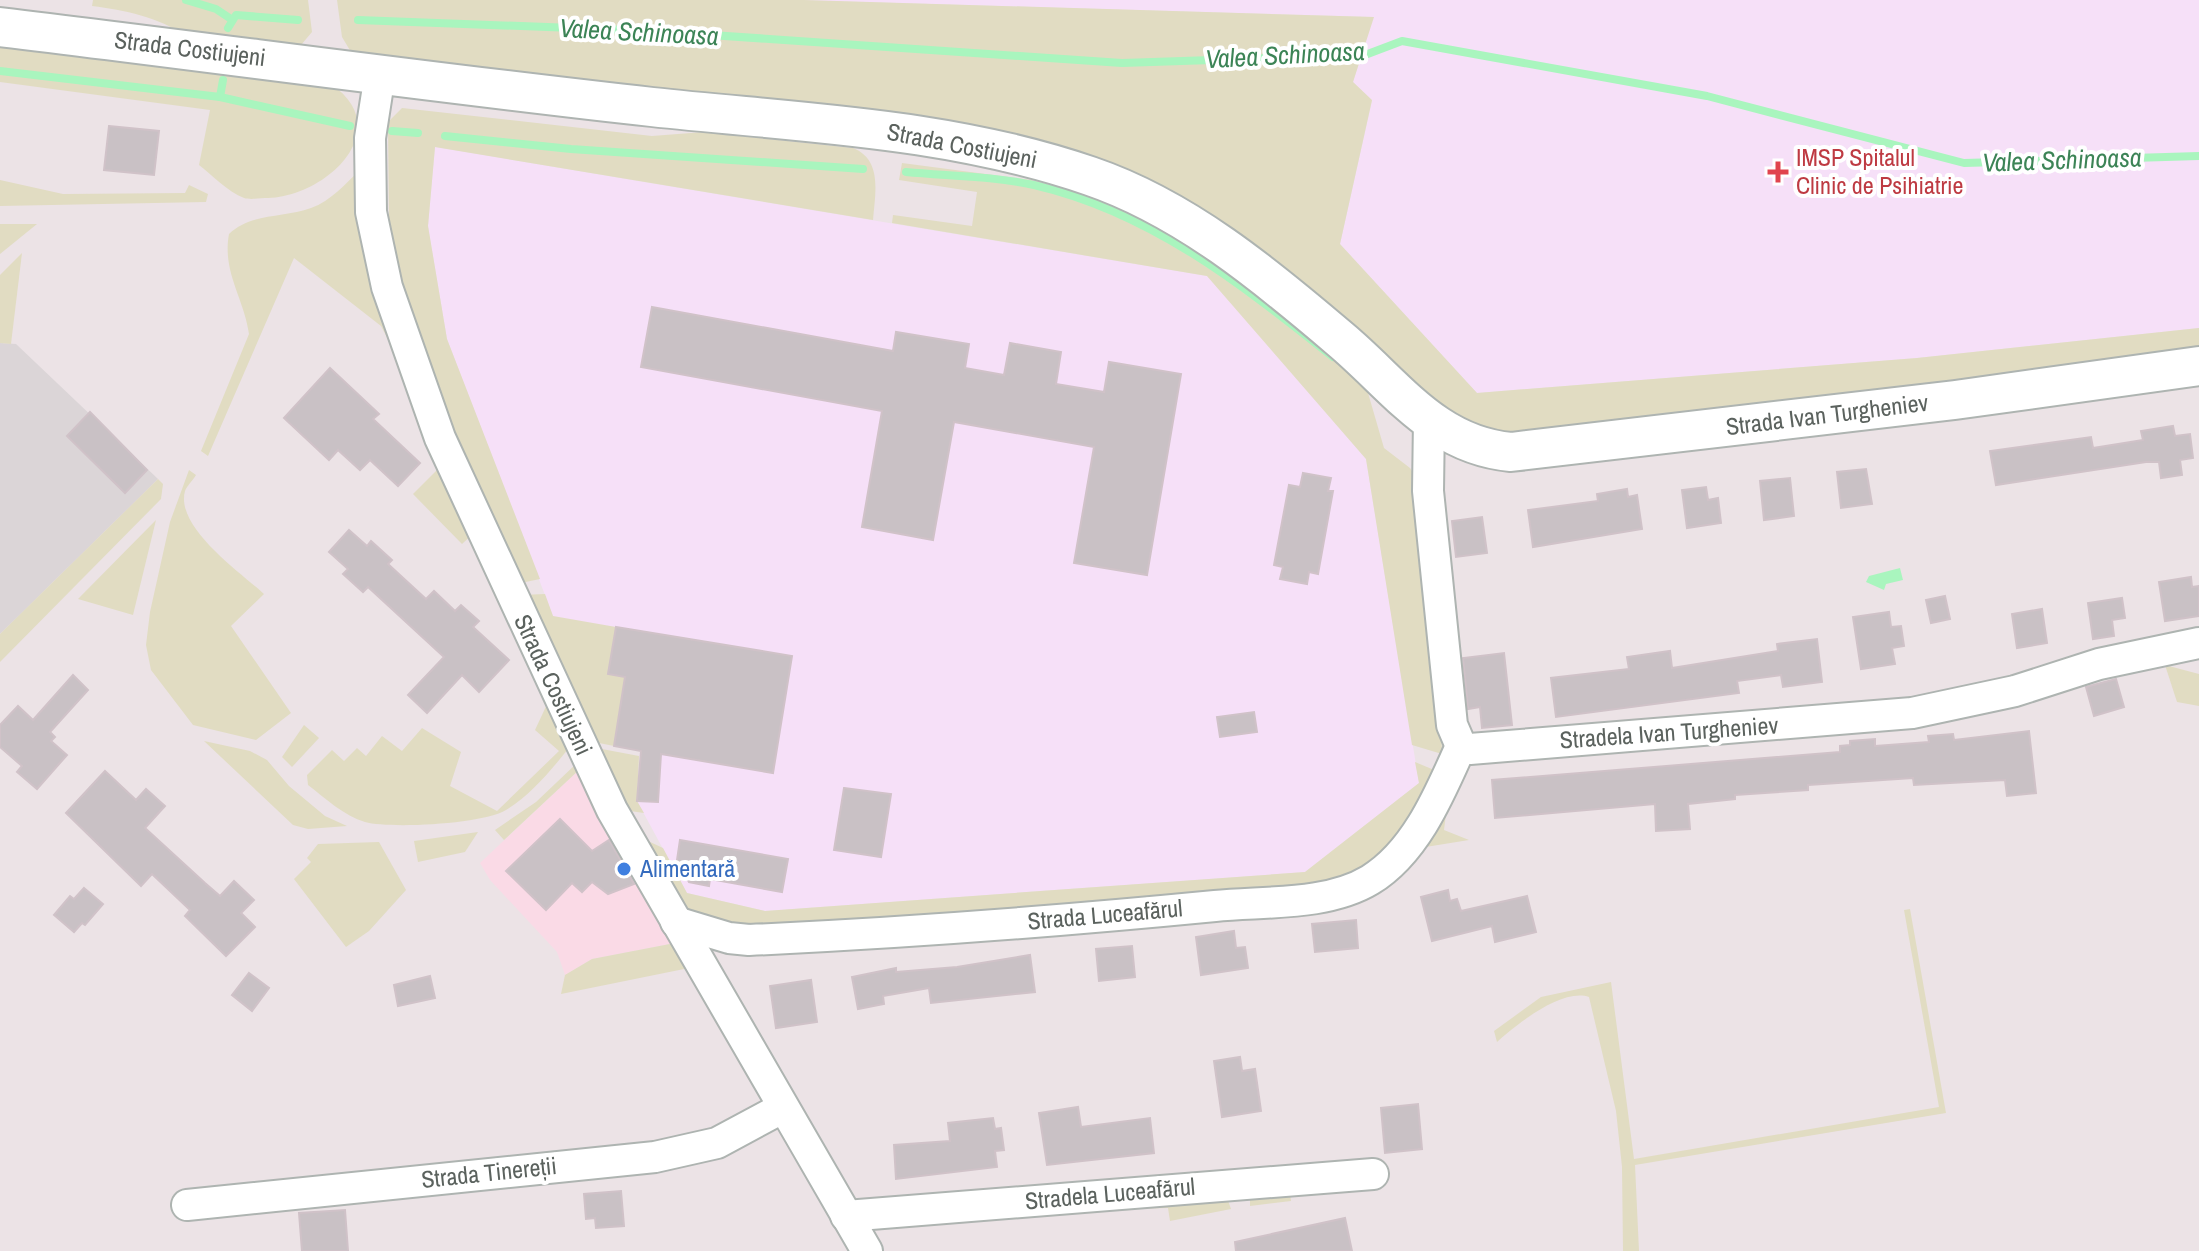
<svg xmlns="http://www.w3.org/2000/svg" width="2199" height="1251" font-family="'Archivo Narrow',sans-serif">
  <rect width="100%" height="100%" fill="#ece3e6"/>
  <!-- commercial -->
  <polygon fill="#fadae6" points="580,769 675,943 592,959 565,975 557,952 490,880 480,863"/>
  <!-- industrial -->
  <polygon fill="#dbd5d7" points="0,343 16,344 158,479 0,634"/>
  <!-- medical -->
  <g fill="#f6e0f8">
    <polygon points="794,0 2199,0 2199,328 1917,358 1477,393 1340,244 1372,101 1353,82 1373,17"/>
    <polygon points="435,147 1207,276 1366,459 1419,783 1305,872 765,911 687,893 637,801 640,751 614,746 625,677 608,674 553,616 447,339 428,226"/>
  </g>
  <!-- green -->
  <g fill="#e1dcc2">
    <path d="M93 0H308L312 32 301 45 289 47 186 36C158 17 125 10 92 6Z"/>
    <polygon points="337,0 804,0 1374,17 1353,82 1372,100 1340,244 1477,393 1917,358 2199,328 2199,357 1480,437 1139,185 351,52 342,37"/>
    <path d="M0 38 331 84C397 129 327 196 268 198 261 198 250 200 244 198 228 192 212 175 199 165L210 110 0 82Z"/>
    <path d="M402 108 652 136 704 132 853 148C883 160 875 194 873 220L435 147 428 226 447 339 540 579 516 584 395 291 389 229 388 122Z"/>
    <polygon points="902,163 1031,180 1092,197 1152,221 1205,253 1305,326 1366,386 1384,448 1410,468 1420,483 1440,667 1442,754 1412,745 1366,459 1207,276 892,223 893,215 972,226 977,192 899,180"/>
    <path d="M361 169 404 370 381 326 294 258 208 456 201 451 249 334C244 298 222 272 229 234 251 213 283 218 311 208 331 201 346 183 361 169Z"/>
    <polygon points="0,180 63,194 185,193 189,185 208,194 206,202 0,206"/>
    <polygon points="0,224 37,224 0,254"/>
    <polygon points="22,253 11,344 0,343 0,275"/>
    <polygon points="441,466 476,531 462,544 413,494"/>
    <path d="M189 470 196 475C193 480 187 486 185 491 175 527 240 572 264 594L231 626 291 713 256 740 193 725 151 670 146 645 150 612 170 522Z"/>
    <polygon points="158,479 163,484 161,499 0,662 0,634"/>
    <polygon points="156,520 133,615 78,599"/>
    <polygon points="545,594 553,616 616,627 608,674 625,677 614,746 584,740 521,595"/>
    <polygon points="2165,665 2199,674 2199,706 2177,702"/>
    <path d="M549 700 572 744C554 767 531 795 506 810 484 824 390 829 365 822 344 816 325 798 308 785L307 775 332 750 344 761 357 748 366 756 382 736 402 751 422 728 461 752 450 786 497 811 559 751 535 730Z"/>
    <polygon points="304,725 319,738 292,767 282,757"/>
    <polygon points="204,741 250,751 267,760 289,786 325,816 347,826 308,829 293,825"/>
    <polygon points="586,746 639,756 637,801 644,813 630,811"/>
    <polygon points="1415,762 1439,772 1430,791 1370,872 1309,887 1197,891 1127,902 764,934 694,913 678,899 668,872 636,842 633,834 663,848 687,893 765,911 1305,872 1419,783"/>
    <polygon points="577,763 580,769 504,840 495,830 536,802"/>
    <polygon points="1438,809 1446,814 1444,830 1469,840 1407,850"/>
    <polygon points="478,832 465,852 418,862 414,841"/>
    <polygon points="379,842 406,890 369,931 346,947 294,879 311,862 307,858 318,844"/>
    <path d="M1910 909 1946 1113 1635 1165 1639 1251H1623L1622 1167 1616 1111 1589 997C1562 988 1517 1024 1497 1042L1494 1031 1541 997 1611 982 1634 1159 1939 1107 1904 910Z"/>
    <polygon points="675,943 689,968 561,994 565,975 592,959"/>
    <polygon points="1289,1186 1291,1201 1250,1206 1250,1190"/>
    <polygon points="1225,1192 1231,1209 1170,1221 1168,1208 1041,1211"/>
  </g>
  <!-- water -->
  <polygon fill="#a9f5be" points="1900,568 1903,580 1886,584 1884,590 1866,582 1869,576"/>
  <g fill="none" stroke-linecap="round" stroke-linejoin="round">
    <!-- stream -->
    <g stroke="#a9f5be" stroke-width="8">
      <polyline points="186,0 216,9 231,19"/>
      <polyline points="358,20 652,31 1122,63 1365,55 1402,41 1707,96 1964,163 2199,156"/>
      <polyline points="228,28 236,15 298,20"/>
      <polyline points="0,71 220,97 223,80"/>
      <polyline points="220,97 350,126"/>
      <polyline points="392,131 418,133"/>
      <polyline points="445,136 571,149 863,169"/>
      <path d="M906 172C948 176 992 176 1034 185 1151 212 1241 284 1333 357"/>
    </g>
  </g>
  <!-- building -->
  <g fill="#c9c1c5" stroke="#d0c2c8" stroke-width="2">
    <polygon points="109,126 159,131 154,175 104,170"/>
    <polygon points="652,307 893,351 896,332 969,344 965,368 1004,375 1010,343 1061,352 1056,384 1104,392 1109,362 1181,374 1147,575 1074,563 1094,447 954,422 933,540 862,527 882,411 641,367"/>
    <polygon points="330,368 379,414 373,419 420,463 398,486 370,460 360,470 338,450 329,460 284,418"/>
    <polygon points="90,412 147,470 125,493 67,436"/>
    <polygon points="2173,426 2175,436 2190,434 2193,458 2180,460 2182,475 2161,478 2159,462 2146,462 1996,485 1990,451 2091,437 2093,448 2143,440 2141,431"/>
    <polygon points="1866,469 1872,504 1841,508 1837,472"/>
    <polygon points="1303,473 1331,478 1328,491 1333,491 1318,574 1309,572 1307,584 1280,579 1283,567 1274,565 1289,485 1300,487"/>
    <polygon points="1790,478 1794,516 1764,520 1760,481"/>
    <polygon points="1706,487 1708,500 1718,498 1721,523 1687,528 1682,490"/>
    <polygon points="1627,489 1628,497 1637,495 1642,529 1533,547 1528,510 1598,501 1597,494"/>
    <polygon points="1482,517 1487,553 1456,557 1452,521"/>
    <polygon points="349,530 367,546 371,541 392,560 388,564 426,599 434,591 455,611 461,605 479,621 473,627 509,660 479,692 462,675 427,713 408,695 444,657 368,587 363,592 343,574 348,569 329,552"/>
    <polygon points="2191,577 2192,587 2199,586 2199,616 2165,621 2159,582"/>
    <polygon points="1945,596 1950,619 1931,623 1926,600"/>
    <polygon points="2122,598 2125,618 2112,620 2114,636 2093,639 2088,603"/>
    <polygon points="2042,609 2047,643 2017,648 2012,614"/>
    <polygon points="1889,612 1891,627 1901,626 1904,646 1892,648 1895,664 1861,669 1853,617"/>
    <polygon points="616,627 792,656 773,773 661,754 658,802 637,801 641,751 614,746 625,677 608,674"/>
    <polygon points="1817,639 1822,682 1783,687 1781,675 1737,681 1739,693 1556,717 1551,678 1629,669 1627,657 1670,651 1672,668 1778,651 1777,644"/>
    <polygon points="1504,653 1512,725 1482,728 1480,707 1468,709 1463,658"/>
    <polygon points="73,675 88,690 50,732 55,737 51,741 67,755 37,789 17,772 22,766 0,747 0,725 18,706 33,720"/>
    <polygon points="2116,679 2124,707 2094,716 2086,687"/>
    <polygon points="1254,712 1257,732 1220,737 1217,717"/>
    <polygon points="2029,731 2036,793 2007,796 2005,780 1914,785 1913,778 1808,785 1808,790 1735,795 1735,799 1688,804 1690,829 1656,831 1655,804 1495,818 1492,780 1840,752 1840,746 1850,745 1850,741 1875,739 1875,746 1929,742 1928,736 1953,734 1954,740"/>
    <polygon points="105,771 136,800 146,789 165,806 145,828 205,883 220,896 234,881 254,900 241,913 255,927 226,956 185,916 190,910 152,874 141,886 66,813"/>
    <polygon points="844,788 891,794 881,857 834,850"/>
    <polygon points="560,819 592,851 609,840 634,884 608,894 592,882 582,892 572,883 546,910 506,871"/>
    <polygon points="680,840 788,859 782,892 710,879 709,886 689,882 677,860"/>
    <polygon points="84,888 103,904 85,925 82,923 74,932 54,915 70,896 74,899"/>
    <polygon points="1448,890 1450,901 1457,899 1461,911 1527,896 1536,932 1495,942 1492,926 1432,941 1421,897"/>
    <polygon points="1356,920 1358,948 1315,952 1312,924"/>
    <polygon points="1234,931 1236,948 1245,947 1248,968 1201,975 1196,937"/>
    <polygon points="1132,946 1135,977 1099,981 1096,949"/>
    <polygon points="1030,955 1035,992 931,1003 929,988 883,996 884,1004 858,1009 852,977 896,968 896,972 957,967"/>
    <polygon points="249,973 269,988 252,1011 232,995"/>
    <polygon points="430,976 435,998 398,1006 394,985"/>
    <polygon points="811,980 817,1022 776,1028 770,986"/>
    <polygon points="1240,1057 1242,1071 1255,1069 1261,1111 1222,1117 1214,1061"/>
    <polygon points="1418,1104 1422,1149 1385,1153 1381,1108"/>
    <polygon points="1078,1107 1081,1127 1150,1118 1154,1153 1047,1165 1039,1113"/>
    <polygon points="993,1118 995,1129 1001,1128 1004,1150 995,1151 997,1167 896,1179 894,1145 950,1141 948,1123"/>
    <polygon points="621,1191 624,1226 596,1228 595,1218 586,1219 584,1194"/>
    <polygon points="345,1210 348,1251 302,1251 299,1213"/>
    <polygon points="1345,1218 1352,1251 1236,1251 1235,1242"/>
  </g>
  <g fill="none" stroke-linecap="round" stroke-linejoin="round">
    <!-- minor casing -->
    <g stroke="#aeb4b1" stroke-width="34">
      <g id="minor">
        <polyline points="380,74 370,138 371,212 387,287 440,438 612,810 867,1251"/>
        <polyline points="1429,419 1428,491 1452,725 1461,746 1470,749 1912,713 2015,691 2099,664 2199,643"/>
        <path d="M676 922 729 938 749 940C904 933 1060 921 1215 906 1264 901 1327 906 1370 880 1416 852 1440 793 1461 746"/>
        <polyline points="187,1205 655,1157 717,1143 782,1108"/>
        <polyline points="846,1216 1373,1174"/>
      </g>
    </g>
    <!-- tertiary casing -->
    <g stroke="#aeb4b1" stroke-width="42">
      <path id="tertiary" d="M0 27C217 53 434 83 652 107 800 123 948 127 1090 176 1184 208 1265 275 1340 339 1396 386 1434 445 1511 452L1955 400 2199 366"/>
    </g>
    <!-- minor -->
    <use href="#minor" stroke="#fff" stroke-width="30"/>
    <!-- tertiary -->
    <use href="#tertiary" stroke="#fff" stroke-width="38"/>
  </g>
  <!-- markers -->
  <path fill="#e0444e" stroke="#fff" stroke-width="3" d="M1774 160h8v8h8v8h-8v8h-8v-8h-8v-8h8z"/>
  <circle fill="#3f7fe0" stroke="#fff" stroke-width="3" cx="624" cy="869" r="8"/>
  <g text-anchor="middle" stroke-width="8" stroke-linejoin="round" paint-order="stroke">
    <!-- street labels -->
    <g font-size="24" fill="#5b625e" stroke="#fff">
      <text transform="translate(190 49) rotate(7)" y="8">Strada Costiujeni</text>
      <text transform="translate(962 146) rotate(11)" y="8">Strada Costiujeni</text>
      <text transform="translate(1827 415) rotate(-7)" y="8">Strada Ivan Turgheniev</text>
      <text transform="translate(553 685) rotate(65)" y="8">Strada Costiujeni</text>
      <text transform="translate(1669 733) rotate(-4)" y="8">Stradela Ivan Turgheniev</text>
      <text transform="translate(1105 915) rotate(-5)" y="8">Strada Luceafărul</text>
      <text transform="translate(489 1173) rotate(-6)" y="8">Strada Tinereții</text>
      <text transform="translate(1110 1194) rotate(-5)" y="8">Stradela Luceafărul</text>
    </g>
    <!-- health labels -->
    <g font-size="24" fill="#be3a42" stroke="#fff" text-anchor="start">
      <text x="1796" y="166">IMSP Spitalul<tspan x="1796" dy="28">Clinic de Psihiatrie</tspan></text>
    </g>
    <!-- shop labels -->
    <g font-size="24" fill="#366cbe" stroke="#fff" text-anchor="start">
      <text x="640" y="877">Alimentară</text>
    </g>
    <!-- water labels -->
    <g font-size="26" font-style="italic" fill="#3c8456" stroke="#fff">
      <text transform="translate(639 32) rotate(3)" y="9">Valea Schinoasa</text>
      <text transform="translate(1285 55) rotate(-3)" y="9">Valea Schinoasa</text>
      <text transform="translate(2062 160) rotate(-2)" y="9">Valea Schinoasa</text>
    </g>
  </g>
</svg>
